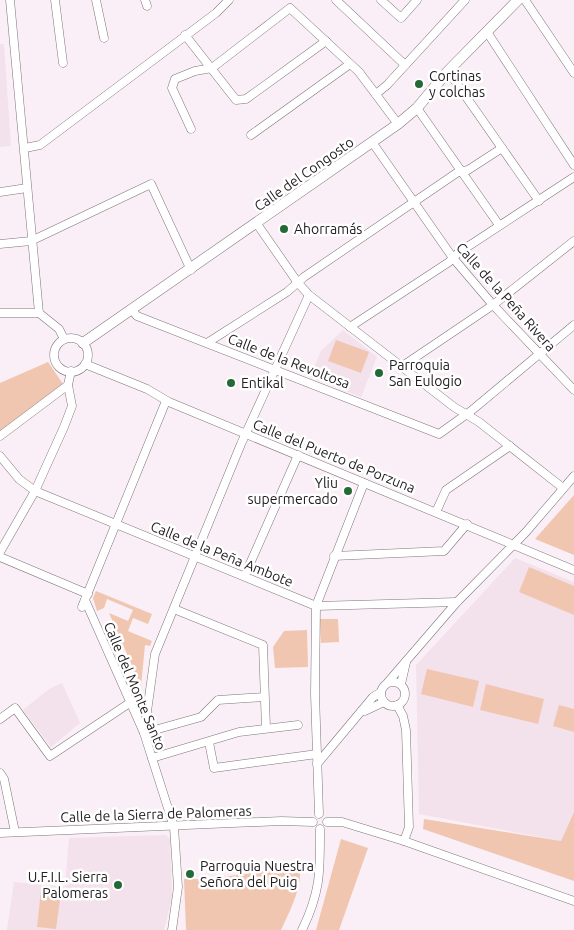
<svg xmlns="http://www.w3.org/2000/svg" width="574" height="930" font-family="Ubuntu,sans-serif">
  <rect width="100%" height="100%" fill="#faeff6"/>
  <!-- built -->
  <g fill="#f3e1ec">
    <polygon points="0,44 4,44 11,146 0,147"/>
    <polygon points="343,330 377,357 361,397 310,377 321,351"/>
    <polygon points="515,558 574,582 574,812 561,841 419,814 416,665"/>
    <polygon points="62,683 80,723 51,747 23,710 49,689"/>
    <polygon points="166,835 170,839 172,897 164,930 7,930 14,882 65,887 69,838"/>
  </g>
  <!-- green -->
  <g fill="#f1c6b1">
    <polygon points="336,340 369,352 361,373 328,361"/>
    <polygon points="48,362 63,384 0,435 0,383"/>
    <polygon points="574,495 574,555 535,539"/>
    <polygon points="529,567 574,586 574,615 519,592"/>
    <polygon points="96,591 152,614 148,624 133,618 128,631 152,641 150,646 145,645 141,686 109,613 128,621 133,610 107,599 104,608 97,611 93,598"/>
    <polygon points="320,619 338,619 339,642 321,643"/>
    <polygon points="307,630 308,667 275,668 273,647 284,631"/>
    <polygon points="427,669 479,681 473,707 421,694"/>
    <polygon points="486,684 544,699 538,724 480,710"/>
    <polygon points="559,705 574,709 574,732 553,726"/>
    <polygon points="574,812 574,881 423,829 424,819 561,841"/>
    <polygon points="341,839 368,848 339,930 316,930"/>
    <path d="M300 866C302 889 290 910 281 930H186L184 879H209Z"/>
    <polygon points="41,891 61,893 56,929 37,927"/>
  </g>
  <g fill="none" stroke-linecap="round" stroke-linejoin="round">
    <!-- minor casing -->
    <g stroke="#7e757a" stroke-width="9">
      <g id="minor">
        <polyline points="10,0 39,313 59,329 64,339"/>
        <polyline points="55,0 63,63"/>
        <polyline points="96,0 104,38"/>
        <polyline points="145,0 147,6"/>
        <polyline points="336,0 405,65"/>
        <polyline points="381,0 401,18 417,0"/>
        <polyline points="525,0 574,73"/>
        <polyline points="487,32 574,165"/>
        <polyline points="185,35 236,100 246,99 326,41"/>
        <polyline points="448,71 539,201"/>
        <polyline points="376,94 387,85 465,0"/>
        <polyline points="417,108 499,225"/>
        <polyline points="191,129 172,88 175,79 195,71 212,68 290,8 359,72 398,124"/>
        <polyline points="251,135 350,64"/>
        <polyline points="372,142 453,258 493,305 574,390"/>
        <polyline points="25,148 40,145 216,13 229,0"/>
        <polyline points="0,192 27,188"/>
        <polyline points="257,224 298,283 309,295 454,407 479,422 563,488"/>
        <polyline points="0,244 31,241 151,184 191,270"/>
        <polyline points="132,310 137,316 439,434 471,411 574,325"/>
        <polyline points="0,313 39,313"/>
        <polyline points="350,327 449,262 458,253 574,177"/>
        <circle cx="71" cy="355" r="17"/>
        <polyline points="207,343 287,292 304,277 458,172 468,170 502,148"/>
        <polyline points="85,364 147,389 169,402 574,570"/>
        <polyline points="401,367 493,305 574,241"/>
        <polyline points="0,436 68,385"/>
        <polyline points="0,456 19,479 35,491 316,606 457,602"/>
        <polyline points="436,512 446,490 510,446"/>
        <polyline points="0,552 35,491 64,427 72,406 68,385 71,371"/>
        <polyline points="334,556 444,551 467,524"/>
        <polyline points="0,557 88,594"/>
        <polyline points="245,575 298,455"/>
        <polyline points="85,600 144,733 174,827 178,887 172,930"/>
        <polyline points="82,607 166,401"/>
        <polyline points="174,609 263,645 266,728"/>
        <circle cx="393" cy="694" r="12"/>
        <polyline points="388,682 457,602 526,532 574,476"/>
        <polyline points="401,684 406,662"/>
        <polyline points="264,697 218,700 201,717 144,733 155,654 241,444 309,295"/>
        <polyline points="397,705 403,716 406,730 409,827 404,841"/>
        <polyline points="365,711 384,702"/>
        <polyline points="0,719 15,708 50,756 131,702"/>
        <polyline points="209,742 214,768 317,754"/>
        <polyline points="152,758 239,732 298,725"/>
        <polyline points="317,764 373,697 381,692"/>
        <polyline points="0,773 4,779 15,832"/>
        <polyline points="319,814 315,694 316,606 364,483"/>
        <polyline points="327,822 342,822 404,841 574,901"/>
        <polyline points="0,833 281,821 313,822"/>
        <path d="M302 930C321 891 320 871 320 829"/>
      </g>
    </g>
    <!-- tertiary casing -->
    <g stroke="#7e757a" stroke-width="11">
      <polyline id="tertiary" points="83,343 398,124 417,108 448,71 518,0"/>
    </g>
    <!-- minor -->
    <use href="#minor" stroke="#fff" stroke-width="8"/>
    <!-- tertiary -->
    <use href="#tertiary" stroke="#fff" stroke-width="10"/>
  </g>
  <!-- markers -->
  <g fill="#236a36" stroke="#fff" stroke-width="2">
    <circle cx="419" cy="84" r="5"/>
    <circle cx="284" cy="229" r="5"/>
    <circle cx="379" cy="373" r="5"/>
    <circle cx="231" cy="383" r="5"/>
    <circle cx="348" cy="491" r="5"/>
    <circle cx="190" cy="874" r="5"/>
    <circle cx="118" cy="885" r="5"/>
  </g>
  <g text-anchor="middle" stroke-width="5" stroke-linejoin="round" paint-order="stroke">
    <!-- poi labels -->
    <g font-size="14" fill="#242022" stroke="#fff" text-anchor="start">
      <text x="429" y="81">Cortinas<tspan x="429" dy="16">y colchas</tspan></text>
      <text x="294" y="234">Ahorramás</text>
      <text x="389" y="370">Parroquia<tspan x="389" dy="16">San Eulogio</tspan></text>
      <text x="241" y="388">Entikal</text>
      <text x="338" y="488" text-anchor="end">Yliu<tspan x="338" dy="16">supermercado</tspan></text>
      <text x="200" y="871">Parroquia Nuestra<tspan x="200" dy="16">Señora del Puig</tspan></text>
      <text x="108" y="882" text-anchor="end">U.F.I.L. Sierra<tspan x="108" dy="16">Palomeras</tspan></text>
    </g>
    <!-- street labels -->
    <g font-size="14" fill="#242022" stroke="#fff">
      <text transform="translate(304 174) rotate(-35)" y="5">Calle del Congosto</text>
      <text transform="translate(506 297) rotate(48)" y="5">Calle de la Peña Rivera</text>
      <text transform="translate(289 361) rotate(21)" y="5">Calle de la Revoltosa</text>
      <text transform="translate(334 456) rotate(22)" y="5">Calle del Puerto de Porzuna</text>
      <text transform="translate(222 554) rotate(22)" y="5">Calle de la Peña Ambote</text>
      <text transform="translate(135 686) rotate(67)" y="5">Calle del Monte Santo</text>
      <text transform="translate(156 814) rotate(-2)" y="5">Calle de la Sierra de Palomeras</text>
    </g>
  </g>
</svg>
